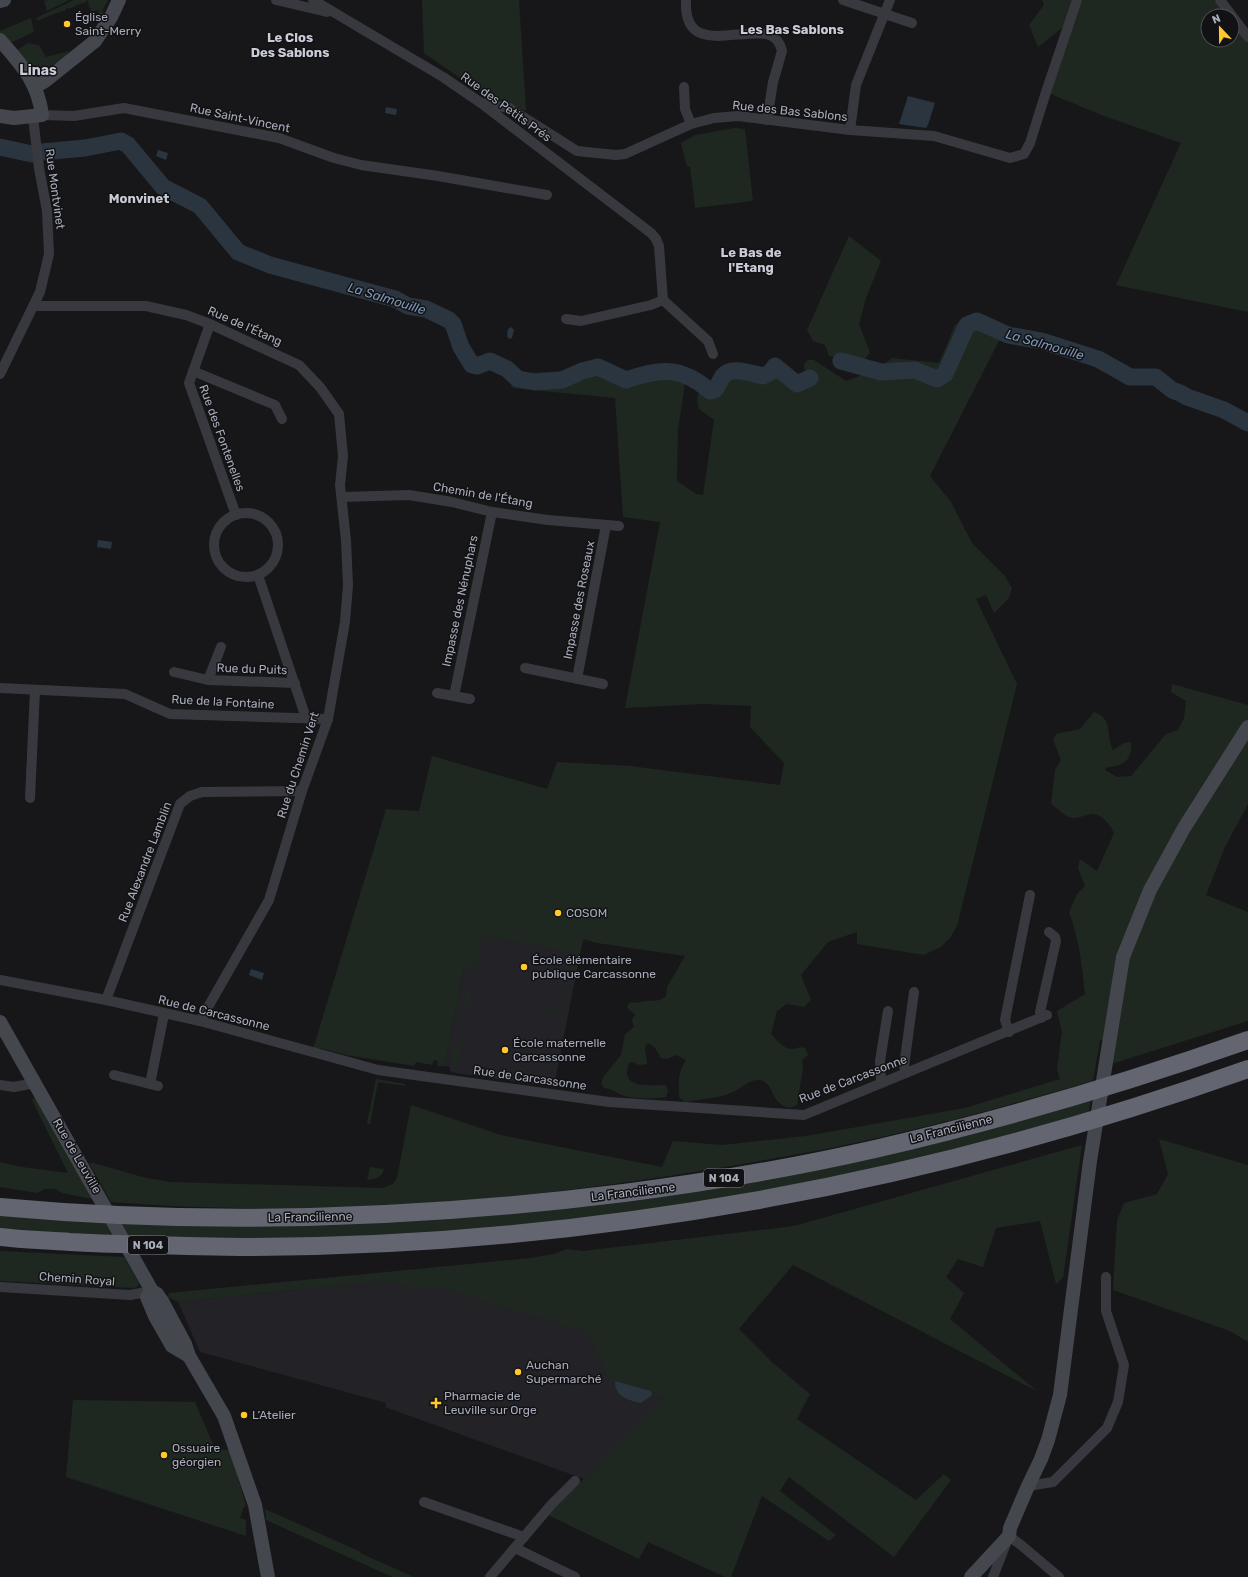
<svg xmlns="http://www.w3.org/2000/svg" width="1248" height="1577" font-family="Rubik,sans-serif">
  <rect width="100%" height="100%" fill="#171719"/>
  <!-- built -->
  <g fill="#232327">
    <polygon points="482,918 583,939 554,1087 456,1073 450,1071 450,1067 445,1066 464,970 471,970"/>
    <polygon points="441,1275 679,1335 689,1374 584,1479 385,1407 386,1403 200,1352 178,1302"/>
  </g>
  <!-- green -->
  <g fill="#1e2820">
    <polygon points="48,0 69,0 47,11 44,1"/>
    <polygon points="74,0 108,0 103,9 104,16 103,17 100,16 98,10 91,12 90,10 92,8 90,8 88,3 89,2 87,0 86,2 78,5 77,4 76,6 68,9 66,8 66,10 58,13 57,12 57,13 49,16 48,15 47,17 39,20 37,20 36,18"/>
    <polygon points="422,0 519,0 526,111 476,89 424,53"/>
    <polygon points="1042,0 1214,0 1227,16 1208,16 1208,40 1232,40 1232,22 1248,41 1248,312 1116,285 1181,143 1104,116 1046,92 1067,24 1038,47 1029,25 1044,5"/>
    <polygon points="31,18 34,32 8,44 0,35 0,31"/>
    <polygon points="28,43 39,45 46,57 69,51 67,55 41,73 35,74 14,52"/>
    <polygon points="735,128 745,129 753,201 695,208 690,167 687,166 681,143 695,135"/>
    <polygon points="849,236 881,261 866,298 859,324 870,352 865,359 850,359 829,356 825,345 813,341 807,330"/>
    <path d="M969 315 981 316 1001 337 930 476 951 502 972 543 1005 576 1012 588 1009 598 994 613 986 595 976 599 1017 684 957 926 950 938 941 947 924 955 857 944V932L828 942 801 975 811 1000 804 1007 787 1004 777 1011 771 1034C777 1040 783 1049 792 1049 798 1048 799 1046 805 1048L808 1055 802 1060 803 1068 797 1105 790 1108C770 1103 775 1087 763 1081 753 1076 742 1088 733 1092 719 1099 700 1099 685 1102L679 1097C679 1081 677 1075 686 1060L676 1055 667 1059 661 1058 655 1048 648 1043 645 1047 647 1064 639 1065 633 1062 629 1063C619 1090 650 1085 666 1085L668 1091 666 1097C657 1099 629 1099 622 1095 615 1092 612 1089 604 1088L601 1083 604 1076 621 1055 625 1034 634 1027 632 1020 635 1014 629 1010 627 1006 630 1002C637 1004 640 1001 647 1001 656 1000 659 1002 666 996L667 987 685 956 597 943 583 939 576 974 570 973 573 953 484 935 478 966 472 965 471 970H464L445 1066H437L438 1061 434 1060 432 1065 416 1062 414 1066 346 1055 320 1048 319 1050 313 1049 386 809 419 811 432 756 547 789 557 762 630 766 780 785 784 763 750 727 751 706 703 704 625 708 660 522 623 517 615 398 512 388 509 378 515 374 583 370 599 365 612 367 625 377 632 378 656 365 664 364 675 369 686 377 678 429 677 481 696 494 703 495 714 420 699 409C696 397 696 394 706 386L718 387 721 369 727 366 764 373C781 363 784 369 801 376L805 371 804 364 808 360H814L846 381C862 375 879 369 892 358L939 363 955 325Z"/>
    <path d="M1172 684 1248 705V804L1225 847 1206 895 1248 912V1021L1111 1064 1109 1039 1100 1040 1093 1081C1026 1100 958 1120 890 1135 833 1149 776 1158 718 1168 518 1202 313 1218 111 1202L89 1163H94L146 1178 171 1182 383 1188 393 1184 397 1178 411 1105 501 1135 662 1167 673 1141 722 1145 806 1136 965 1108 1060 1079 1057 1069 1062 1032 1057 1011 1085 994C1082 964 1079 940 1069 912L1077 894 1085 886 1078 868 1080 859 1097 871 1114 833C1110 824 1101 813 1091 814 1084 815 1077 820 1069 817 1063 815 1057 808 1051 804L1055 770 1061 760 1053 740 1056 734 1080 729 1094 712C1114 719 1105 734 1113 750L1124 743 1131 742C1133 758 1124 767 1107 767L1105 770 1117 777 1131 776 1166 734 1178 730 1184 718 1186 701 1171 692Z"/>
    <polygon points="565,981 567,981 561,1014 540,1010 540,1008 560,1010"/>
    <polygon points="469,986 472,989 472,991 469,1008 464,1008 459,1031 467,988"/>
    <polygon points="456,1043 462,1044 457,1066 450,1067"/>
    <polygon points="376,1079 405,1084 405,1086 378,1082 370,1124 367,1124"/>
    <polygon points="36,1097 92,1199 62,1193 56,1189 45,1189 37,1193 0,1187 0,1162 22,1167 68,1173 32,1100"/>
    <polygon points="1091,1097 1088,1116 804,1185 576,1222 301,1240 131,1239 121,1221 554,1208"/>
    <polygon points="1159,1139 1248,1165 1248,1342 1230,1331 1113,1290 1117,1220 1124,1203 1157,1194 1168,1174"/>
    <path d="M1082 1145 1063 1278 1056 1284 1040 1221 996 1228 983 1267 958 1259 946 1277 964 1293 950 1319 1037 1391 793 1265 739 1329 772 1362 810 1394 797 1419 916 1500 944 1474 951 1480 894 1557 789 1477 780 1491 836 1535 829 1541 762 1496 731 1577H725L648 1542 639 1559 548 1515 664 1398C651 1390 626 1381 610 1382L592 1339 582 1331 443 1288 414 1287 386 1281 178 1302 168 1297 169 1293 531 1258 554 1254 567 1249 583 1251 794 1226Z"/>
    <path d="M370 1167 384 1169C382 1178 375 1179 367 1180Z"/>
    <polygon points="0,1212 104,1220 113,1238 0,1229"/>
    <polygon points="0,1251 124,1257 139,1283 138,1286 134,1288 0,1281"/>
    <polygon points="73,1400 195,1402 215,1449 230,1450 246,1506 244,1507 240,1518 246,1520 246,1536 66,1477"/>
    <polygon points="265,1509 361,1552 360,1553 414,1577 392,1577 266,1520"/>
  </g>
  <!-- water -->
  <g fill="#2b353f">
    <polygon points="908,96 935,103 928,125 926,128 899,124"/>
    <polygon points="386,107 397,109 396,115 385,113"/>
    <polygon points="158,150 168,153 166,160 156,156"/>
    <polygon points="511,327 514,330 512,338 509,339 507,336 508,329"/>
    <polygon points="98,540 112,542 111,549 97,547"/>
    <polygon points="251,969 264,973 262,980 249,975"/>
    <path d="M615 1381 651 1391 652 1395 641 1403C629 1401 614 1396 615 1381Z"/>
  </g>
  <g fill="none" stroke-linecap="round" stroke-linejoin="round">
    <!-- river -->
    <g stroke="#2b353f" stroke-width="17">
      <polyline points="0,147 32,154"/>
      <path d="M42 152 85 148 121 141 128 145 163 187 200 206 238 252 270 265 395 299 408 306 426 309 449 320 453 324 461 347 472 365 477 366 490 361 507 369 518 379 535 382 562 380 582 371 598 367 626 380C660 368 681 366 710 391L715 390C718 386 720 380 723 376 732 365 752 374 763 376L771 372 775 366 797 384 810 378"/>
      <polyline points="841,361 881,372 915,370 937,379 945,374 967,325 977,321 1008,335 1042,341 1098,359 1130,377 1156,377 1172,390 1180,393 1187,397 1224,410 1248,423"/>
    </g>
    <!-- street -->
    <g stroke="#38383f" stroke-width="10">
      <polyline points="276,0 327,12"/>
      <polyline points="313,0 443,77 481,103 651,233 656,239 659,246 663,300"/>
      <path d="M686 0C683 55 735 29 766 34 775 35 780 43 782 51L773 82 767 120"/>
      <polyline points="843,0 912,23"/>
      <polyline points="1220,0 1248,37"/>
      <polyline points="684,87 685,109 691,124"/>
      <polyline points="481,103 509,108 577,151 616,155 625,154 691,124 714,118 738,116 850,130 934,136 1010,158 1024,154 1030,143 1046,92 1077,0"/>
      <polyline points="42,115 74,116 124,108 279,138 334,158 361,165 438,176 547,195"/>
      <polyline points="850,130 856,85 890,0"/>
      <polyline points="33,306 146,306 186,315 210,324 299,365 320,387 339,414 343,456 340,485 346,540 348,585 345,622 328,719 302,791 269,900 200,1021"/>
      <polyline points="566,319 581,321 651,305 663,300 708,341 713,354"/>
      <polyline points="210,324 189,383 236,515"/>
      <polyline points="193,371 275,405 282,419"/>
      <polyline points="0,374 40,292 49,254 47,211 39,168 33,117"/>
      <polyline points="342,497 409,495 452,502 492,512 548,520 619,526"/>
      <circle cx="246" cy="545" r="32"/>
      <polyline points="258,575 306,718"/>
      <polyline points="525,668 603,684"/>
      <polyline points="174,672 208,680 295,683"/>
      <polyline points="577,679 606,525"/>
      <polyline points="208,680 221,647"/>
      <polyline points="0,688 125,694 170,714 328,719"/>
      <polyline points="437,693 470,699"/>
      <polyline points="454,696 492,512"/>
      <polyline points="30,798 35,690"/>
      <polyline points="0,980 106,1000 200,1021 378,1070 609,1102 804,1115 1047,1015"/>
      <polyline points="106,1000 180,804 190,796 202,792 302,791"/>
      <polyline points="1041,1018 1040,1012 1056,941 1055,937 1049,932"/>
      <polyline points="1009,1032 1005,1020 1030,895"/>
      <polyline points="906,1073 904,1066 914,992"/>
      <polyline points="114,1075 158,1086"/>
      <polyline points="881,1083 880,1061 888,1011"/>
      <polyline points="150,1084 164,1014"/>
      <polyline points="0,1085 14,1087 35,1083"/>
      <polyline points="0,1287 130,1295 152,1291"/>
      <polyline points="1028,1486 1053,1482 1107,1428 1118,1402 1124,1365 1106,1311 1106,1277"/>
      <polyline points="424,1502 524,1537"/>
      <polyline points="515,1548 575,1577"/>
      <polyline points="490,1577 551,1505 575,1481"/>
      <polyline points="993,1577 1009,1536 1021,1545 1059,1577"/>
    </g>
    <!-- secondary -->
    <g stroke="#45474f" stroke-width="14">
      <polyline points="0,1 4,0"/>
      <path d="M0 40C21 64 38 82 42 115L14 118 0 116"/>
      <polyline points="35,87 45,81 95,41 111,17 119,0"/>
      <polyline points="0,1022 152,1291 157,1294 162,1301 185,1344 189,1356 224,1416 255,1505 268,1577"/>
      <polyline points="152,1291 147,1297 155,1316 172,1346 189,1356"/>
      <polyline points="971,1577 1009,1536 1010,1528 1028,1486 1041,1459 1048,1440 1060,1395 1090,1161 1123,957 1150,890 1184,828 1248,727"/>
    </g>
    <!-- highway -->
    <g stroke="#636670" stroke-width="18">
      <path d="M0 1207C208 1226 417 1219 624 1193 708 1182 792 1168 875 1149 1001 1120 1126 1083 1248 1040"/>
      <path d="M0 1237C23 1240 47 1240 70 1242 127 1245 185 1246 242 1247 584 1247 926 1184 1248 1069"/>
    </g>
  </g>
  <!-- markers -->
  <g fill="#ffc929" stroke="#121214" stroke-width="1.5">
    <circle cx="67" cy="24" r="4"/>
    <circle cx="558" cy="913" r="4"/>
    <circle cx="524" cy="967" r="4"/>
    <circle cx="505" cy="1050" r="4"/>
    <circle cx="518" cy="1372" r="4"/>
    <path d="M434 1397h4v4h4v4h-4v4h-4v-4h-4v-4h4z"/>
    <circle cx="244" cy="1415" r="4"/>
    <circle cx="164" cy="1455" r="4"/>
  </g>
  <g text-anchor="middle" stroke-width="3" stroke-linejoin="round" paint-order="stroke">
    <!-- shield labels -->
    <g fill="#121214" stroke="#7b7e89" stroke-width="1">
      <rect x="704" y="1169" width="40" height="18" rx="3"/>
      <rect x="128" y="1236" width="40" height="18" rx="3"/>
    </g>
    <g font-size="11" font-weight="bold" fill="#a8acbb">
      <text x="724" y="1182">N 104</text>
      <text x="148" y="1249">N 104</text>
    </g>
    <!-- poi labels -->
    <g font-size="12" fill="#a8acbb" stroke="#121214" text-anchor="start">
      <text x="75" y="21">Église<tspan x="75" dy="14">Saint-Merry</tspan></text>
      <text x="566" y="917">COSOM</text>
      <text x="532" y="964">École élémentaire<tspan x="532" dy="14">publique Carcassonne</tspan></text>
      <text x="513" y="1047">École maternelle<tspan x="513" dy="14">Carcassonne</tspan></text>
      <text x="526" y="1369">Auchan<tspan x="526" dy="14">Supermarché</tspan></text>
      <text x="444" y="1400">Pharmacie de<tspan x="444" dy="14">Leuville sur Orge</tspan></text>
      <text x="252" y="1419">L’Atelier</text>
      <text x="172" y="1452">Ossuaire<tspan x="172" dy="14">géorgien</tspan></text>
    </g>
    <!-- street labels -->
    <g font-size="12" fill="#a8acbb" stroke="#121214">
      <text transform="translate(506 107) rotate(36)" y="4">Rue des Petits Prés</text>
      <text transform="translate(790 111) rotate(6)" y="4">Rue des Bas Sablons</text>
      <text transform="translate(240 118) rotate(12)" y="4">Rue Saint-Vincent</text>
      <text transform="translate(55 189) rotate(82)" y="4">Rue Montvinet</text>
      <text transform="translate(245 326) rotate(24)" y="4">Rue de l'Étang</text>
      <text transform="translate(222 438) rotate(70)" y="4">Rue des Fontenelles</text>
      <text transform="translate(483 495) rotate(10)" y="4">Chemin de l'Étang</text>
      <text transform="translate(579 600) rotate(-79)" y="4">Impasse des Roseaux</text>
      <text transform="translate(460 601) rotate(-78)" y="4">Impasse des Nénuphars</text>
      <text transform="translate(252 669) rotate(2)" y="4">Rue du Puits</text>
      <text transform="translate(223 702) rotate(3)" y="4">Rue de la Fontaine</text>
      <text transform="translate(298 765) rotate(-72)" y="4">Rue du Chemin Vert</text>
      <text transform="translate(145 862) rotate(-69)" y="4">Rue Alexandre Lamblin</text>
      <text transform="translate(214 1013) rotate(14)" y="4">Rue de Carcassonne</text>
      <text transform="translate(530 1078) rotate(8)" y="4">Rue de Carcassonne</text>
      <text transform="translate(853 1079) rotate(-21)" y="4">Rue de Carcassonne</text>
      <text transform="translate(951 1129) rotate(-14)" y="4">La Francilienne</text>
      <text transform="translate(77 1156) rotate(60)" y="4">Rue de Leuville</text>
      <text transform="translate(633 1192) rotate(-7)" y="4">La Francilienne</text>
      <text transform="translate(310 1217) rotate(-1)" y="4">La Francilienne</text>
      <text transform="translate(77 1279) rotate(4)" y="4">Chemin Royal</text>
    </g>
    <!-- neighbourhood labels -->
    <g font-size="13" font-weight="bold" fill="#c9ccd6" stroke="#121214">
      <text x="792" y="34">Les Bas Sablons</text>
      <text x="290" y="42">Le Clos<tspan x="290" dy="15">Des Sablons</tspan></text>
      <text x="139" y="203">Monvinet</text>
      <text x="751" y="257">Le Bas de<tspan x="751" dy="15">l'Etang</tspan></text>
    </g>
    <!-- water labels -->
    <g font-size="13" font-style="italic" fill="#7c97b9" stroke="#121214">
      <text transform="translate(387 298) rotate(17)" y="5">La Salmouille</text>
      <text transform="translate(1045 344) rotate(16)" y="5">La Salmouille</text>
    </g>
    <!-- quarter labels -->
    <g font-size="14" font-weight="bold" fill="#c9ccd6" stroke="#121214">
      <text x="38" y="75">Linas</text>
    </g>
  </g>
  <!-- north arrow -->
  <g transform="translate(1220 28) rotate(338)"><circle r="19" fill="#121214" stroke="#4e5057"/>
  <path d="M0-3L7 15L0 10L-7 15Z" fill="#ffc929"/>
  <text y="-6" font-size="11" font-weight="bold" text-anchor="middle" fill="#a8acbb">N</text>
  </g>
</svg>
